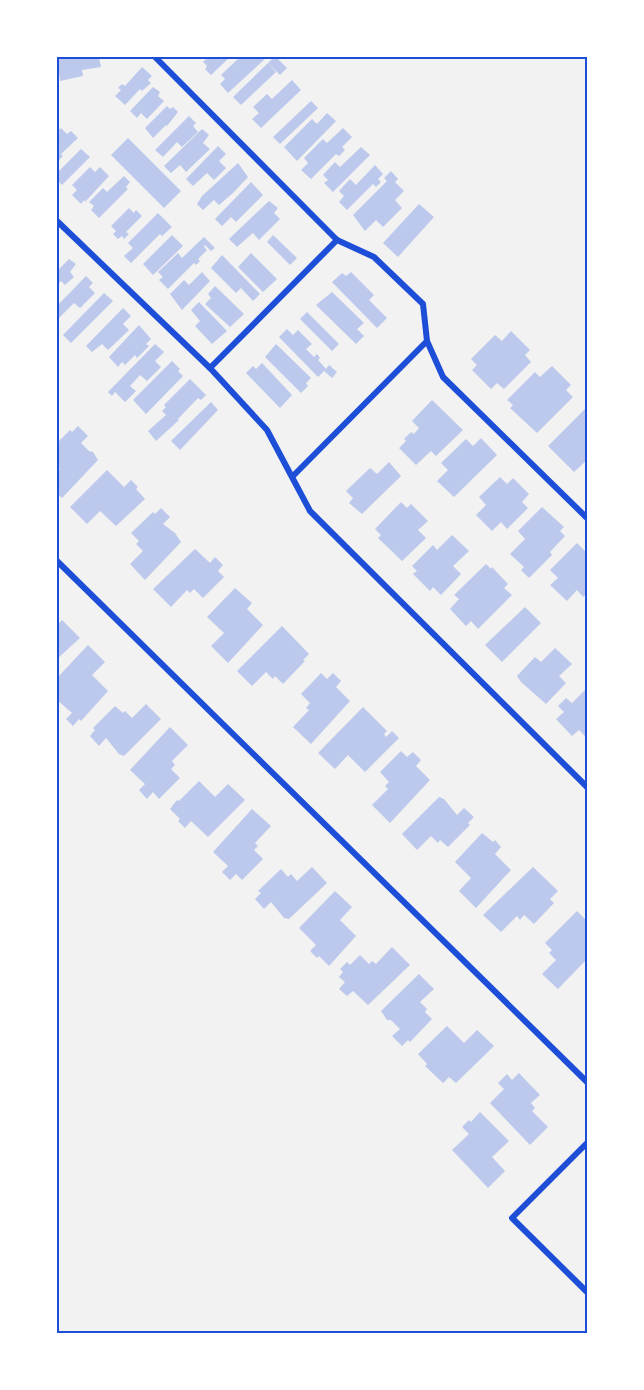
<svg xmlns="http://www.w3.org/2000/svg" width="644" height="1390" font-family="Jost,sans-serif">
  <rect width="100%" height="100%" fill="#f2f2f2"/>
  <!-- building -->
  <g fill="#bdc9ec">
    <polygon points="57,57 99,57 101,67 82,70 83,76 60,81"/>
    <polygon points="208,57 230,57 211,75 205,69 207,66 203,62"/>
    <polygon points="240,57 267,57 228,93 220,84 225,79 221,75"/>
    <polygon points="274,57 276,57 287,68 280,75 268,63"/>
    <polygon points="268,63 276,72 241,105 233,97"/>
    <polygon points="142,67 152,76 148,80 151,83 142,91 140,89 125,105 115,96 121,90 118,88 122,84 125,86"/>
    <polygon points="292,80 301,90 261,128 252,119 259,113 253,107 267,94 272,99"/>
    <polygon points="153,87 160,92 158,96 164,101 147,119 141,113 137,118 130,111"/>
    <polygon points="311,101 318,108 280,144 273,137"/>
    <polygon points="167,106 170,109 173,107 178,112 167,126 166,125 153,138 145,128"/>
    <polygon points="327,113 336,121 297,161 284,147 312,119 317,124"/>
    <polygon points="189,116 196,123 193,126 198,132 182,147 177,142 163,157 155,150"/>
    <polygon points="61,128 67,134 71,131 78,138 61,154 63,156 57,162 57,132"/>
    <polygon points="343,128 352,137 342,147 345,150 339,156 336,154 311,179 301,170 308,163 304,158 323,139 327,143"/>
    <polygon points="202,129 209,135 203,143 210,149 186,172 180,165 171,173 164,166"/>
    <polygon points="128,138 181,191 164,208 111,155"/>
    <polygon points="218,146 226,154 219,161 226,168 214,180 207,173 193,186 186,179"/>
    <polygon points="361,147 370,155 333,192 324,183 328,180 323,175 335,162 340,167"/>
    <polygon points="81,149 90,157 62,185 57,180 57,173"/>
    <polygon points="238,163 248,177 233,193 219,205 214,200 203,210 197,204 202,196"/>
    <polygon points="375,165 383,174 378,179 381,182 376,187 373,184 347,210 339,202 344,196 339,191 350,179 356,185"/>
    <polygon points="90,167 95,172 100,167 109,176 85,202 84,200 81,204 72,195 77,190 72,185"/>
    <polygon points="391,171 398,179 395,182 404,191 395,200 402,208 383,227 376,220 365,231 353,215 387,181 384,178"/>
    <polygon points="124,176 130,182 126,187 128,189 99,218 91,210 94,206 89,202 103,188 107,192"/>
    <polygon points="251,182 263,195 236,222 231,217 222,226 215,219"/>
    <polygon points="269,201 278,208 274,213 280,219 259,240 253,233 237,247 229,239"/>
    <polygon points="419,204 434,217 398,257 383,243"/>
    <polygon points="129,208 134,213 136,210 142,216 126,232 129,234 124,239 122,236 118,239 113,234 116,231 111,226"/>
    <polygon points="158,213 172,227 162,236 160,234 131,263 124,256 133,248 128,243"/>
    <polygon points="172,235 183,246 153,275 143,264"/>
    <polygon points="273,235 297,258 290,265 267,242"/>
    <polygon points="204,237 215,248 211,251 205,245 204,247 207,250 198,259 200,261 196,265 194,263 168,289 159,280 163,277 158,272 178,253 182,258"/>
    <polygon points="251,253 277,279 263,292 238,267"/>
    <polygon points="222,255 260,294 253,301 241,288 236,293 211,268"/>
    <polygon points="69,259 76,264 70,272 74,277 65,285 61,281 57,285 57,271"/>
    <polygon points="202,272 210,281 182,310 170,294 184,280 189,285"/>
    <polygon points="351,272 374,295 369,300 387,318 377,328 332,282 342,273 346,276"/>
    <polygon points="86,276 93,283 89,287 95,293 80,308 74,303 57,320 57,306"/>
    <polygon points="215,286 244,314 230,327 205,304 211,298 208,294"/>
    <polygon points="332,292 364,323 357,329 364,336 356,344 316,305"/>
    <polygon points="104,293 113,301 71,343 63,335"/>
    <polygon points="199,302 227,331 212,344 195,326 200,321 191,310"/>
    <polygon points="123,308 131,316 123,324 129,330 108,350 102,344 92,352 86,346"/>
    <polygon points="307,312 339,344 332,351 300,319"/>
    <polygon points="139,325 151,339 146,344 149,346 137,358 135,355 125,365 122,362 118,367 109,357"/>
    <polygon points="287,329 293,335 298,330 312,344 306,349 314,357 317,354 320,358 318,360 326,369 329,365 337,372 332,378 324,371 318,377 279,337"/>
    <polygon points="511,331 530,350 525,355 531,362 504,389 497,383 491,389 472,370 477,365 471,359 495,335 502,341"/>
    <polygon points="155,344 164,352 155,361 161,367 147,381 140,375 130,386 136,391 125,402 115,392 112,396 108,392"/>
    <polygon points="276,344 311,378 306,383 308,386 301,393 265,357"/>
    <polygon points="172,361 180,369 178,371 183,376 146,414 133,400"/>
    <polygon points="262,363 292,395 280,408 246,373 253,366 256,369"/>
    <polygon points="552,366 571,385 566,390 573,397 537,433 510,408 513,405 507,400 535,372 540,377"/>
    <polygon points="190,379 206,395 201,400 198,398 178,419 179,420 156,441 148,431 166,415 162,411 166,407 164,405"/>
    <polygon points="432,400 463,430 436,456 431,451 416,465 399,448 406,441 404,439 411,432 414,434 419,428 412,421"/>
    <polygon points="211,402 218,410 180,450 171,441"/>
    <polygon points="587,407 587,460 574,472 548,446"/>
    <polygon points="78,426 88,436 81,443 89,451 93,452 98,460 62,498 57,493 57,472 60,469 57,466 57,443 70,430 72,432"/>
    <polygon points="481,438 497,455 454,497 437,481 448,470 441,463 466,439 473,446"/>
    <polygon points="389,462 401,476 362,514 349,503 353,498 346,491 370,468 377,474"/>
    <polygon points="107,470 124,487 131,480 138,487 136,489 145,499 116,526 100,511 87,524 70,507"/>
    <polygon points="500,477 507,484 513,478 529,494 522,502 528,508 507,529 501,522 492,531 476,515 486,505 479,497"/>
    <polygon points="401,502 407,508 411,504 428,521 418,530 426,538 402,561 378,538 381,535 375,529"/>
    <polygon points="542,507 564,527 560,531 565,536 550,552 552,555 529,578 521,570 524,567 510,554 525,539 518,531"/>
    <polygon points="161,508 170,517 163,524 175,533 181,542 145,580 130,564 143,551 136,544 139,541 131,533 153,512 155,514"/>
    <polygon points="452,535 469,551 453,566 461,574 441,595 433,587 430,591 413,574 417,571 412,566 433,545 437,550"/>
    <polygon points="577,543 587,553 587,593 583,597 577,590 567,601 550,585 558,578 550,570"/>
    <polygon points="195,549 210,563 215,557 223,565 218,571 224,577 203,598 194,589 190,593 187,590 171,607 153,589"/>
    <polygon points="486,564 491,569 492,567 508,584 504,588 512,595 478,629 471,621 466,626 450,609 459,599 454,595"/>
    <polygon points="235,588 252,603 247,609 263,625 228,663 211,646 224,633 207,617"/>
    <polygon points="525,607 541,623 502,662 485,645"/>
    <polygon points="62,620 80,638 57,659 57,625"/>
    <polygon points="282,626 309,654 303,660 305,661 283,684 275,676 273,679 266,672 252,686 237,671"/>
    <polygon points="88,645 105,662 92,675 108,691 81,721 79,719 73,726 66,719 72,713 57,700 57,678"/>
    <polygon points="555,648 572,664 559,676 566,683 546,704 521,682 517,676 535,657 541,662"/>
    <polygon points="321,673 327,679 333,673 341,681 336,687 350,701 311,744 293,727 309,710 306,708 310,703 301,694"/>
    <polygon points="587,688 587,736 586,737 579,730 572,736 556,719 564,712 558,706 566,698 572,703"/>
    <polygon points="146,704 161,719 124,756 119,754 106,738 99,746 90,736 95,730 93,728 115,706 123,713 125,711 132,718"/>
    <polygon points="363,707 387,731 384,734 386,737 392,731 399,738 365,772 348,755 335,769 318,753"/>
    <polygon points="170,727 188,745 172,761 175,765 171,769 180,778 159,799 153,792 147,799 139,790 145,784 130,770"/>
    <polygon points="401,751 407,757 413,752 421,760 416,766 430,780 390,823 372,805 388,789 385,786 389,782 380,772"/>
    <polygon points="199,781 215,797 228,784 245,800 208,837 191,821 185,828 178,821 180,819 170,809 177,800 179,801"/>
    <polygon points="439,797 444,799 457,815 464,808 474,817 468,823 470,825 448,847 440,840 438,843 431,836 417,850 402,834"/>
    <polygon points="252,809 271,826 255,843 258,846 254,850 263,859 242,880 236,874 230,880 222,872 228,866 213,852"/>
    <polygon points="482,833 493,842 495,840 501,847 495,854 511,870 476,908 459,891 471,878 455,862"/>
    <polygon points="312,867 327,883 289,919 284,918 271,902 264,909 255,899 261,893 258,891 281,869 288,877 291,874 297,881"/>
    <polygon points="533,867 558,891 550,899 554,903 534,924 524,915 520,920 517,916 501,932 483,915"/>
    <polygon points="335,891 352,907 340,920 356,936 329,966 319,956 317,958 310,951 316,945 299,928"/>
    <polygon points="577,911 587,921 587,959 558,989 542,974 556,960 549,953 552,950 545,943"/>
    <polygon points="392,947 410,965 368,1005 353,991 347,996 339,989 345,982 339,977 343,972 340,969 347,962 350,965 360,955 369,964 372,961 376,964"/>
    <polygon points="419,974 434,989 420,1002 427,1009 425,1012 432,1019 410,1042 408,1040 402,1046 392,1036 400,1029 391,1020 387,1020 381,1011"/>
    <polygon points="447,1026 464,1043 477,1030 494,1046 456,1083 449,1077 443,1083 425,1066 427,1064 418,1054"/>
    <polygon points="519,1073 540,1095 531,1103 535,1108 532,1111 548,1127 530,1145 490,1103 504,1089 498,1083 507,1074 512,1080"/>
    <polygon points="480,1112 509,1141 492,1157 505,1171 488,1188 452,1150 469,1134 462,1127 469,1120 471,1122"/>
  </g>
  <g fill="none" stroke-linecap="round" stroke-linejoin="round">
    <!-- minor -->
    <g stroke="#1d4ed8" stroke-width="6">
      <polyline points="155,57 337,240 374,257 423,304 427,341 293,476"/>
      <polyline points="57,221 210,368 267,430 310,511 587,787"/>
      <polyline points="427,341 443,377 587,518"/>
      <polyline points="210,368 337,240"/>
      <polyline points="57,561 587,1082"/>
      <polyline points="587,1143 512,1218 587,1292"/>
    </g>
  </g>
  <!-- border -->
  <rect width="644" height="1390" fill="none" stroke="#ffffff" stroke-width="117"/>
  <rect x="58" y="58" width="528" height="1274" fill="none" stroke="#1d4ed8" stroke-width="2"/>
</svg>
